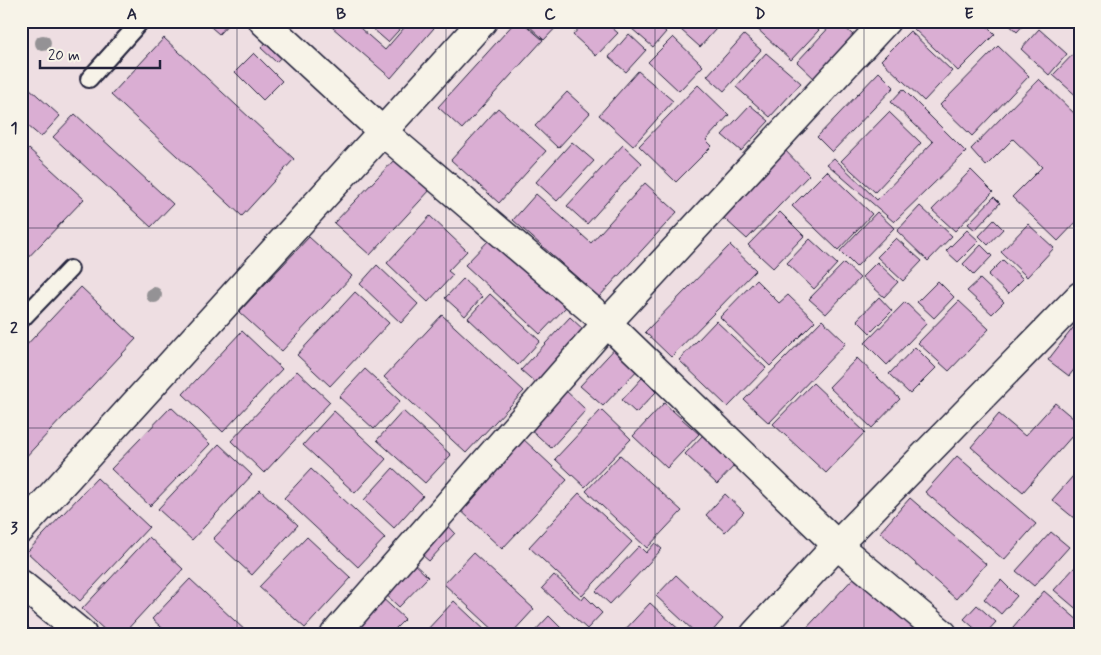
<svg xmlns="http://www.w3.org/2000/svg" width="1101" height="655" font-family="Mynerve,sans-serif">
  <rect width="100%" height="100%" fill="#eedee2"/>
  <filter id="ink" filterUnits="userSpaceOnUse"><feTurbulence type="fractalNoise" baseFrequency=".02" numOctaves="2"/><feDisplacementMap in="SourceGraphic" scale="10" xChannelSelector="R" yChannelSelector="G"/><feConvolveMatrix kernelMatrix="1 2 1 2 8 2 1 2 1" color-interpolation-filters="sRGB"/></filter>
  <g filter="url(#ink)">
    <!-- building -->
    <g fill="#daaed3" stroke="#22223b">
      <polygon points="204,21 231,21 219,34"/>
      <polygon points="325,21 352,21 385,50 410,21 440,21 391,78"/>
      <polygon points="364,21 407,21 388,42"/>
      <polygon points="516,21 521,21 543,40 462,129 438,107"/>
      <polygon points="524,21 562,21 544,40"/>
      <polygon points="585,21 615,21 611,27 618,33 596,56 573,35"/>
      <polygon points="654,21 666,32 653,47 624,22"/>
      <polygon points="671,21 723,21 700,47"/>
      <polygon points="754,21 809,21 819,30 791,60 752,24"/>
      <polygon points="835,21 838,21 855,37 816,80 797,62"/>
      <polygon points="920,21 982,21 995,34 958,71 913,28"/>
      <polygon points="1005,21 1027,21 1017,32"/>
      <polygon points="1039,29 1067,54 1049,75 1021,49"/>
      <polygon points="910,31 952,71 924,101 881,60"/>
      <polygon points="274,34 290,49 276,62 261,48"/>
      <polygon points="629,34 646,50 626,72 609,57"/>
      <polygon points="744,35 761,50 724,91 707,76"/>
      <polygon points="673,37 703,66 679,91 648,62"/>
      <polygon points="164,38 294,159 242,216 111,95"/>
      <polygon points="998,46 1029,76 972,136 940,105"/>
      <polygon points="1080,47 1080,99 1053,75"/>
      <polygon points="254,53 282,81 263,100 235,72"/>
      <polygon points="766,53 801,83 770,117 736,87"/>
      <polygon points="638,71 673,101 633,146 599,115"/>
      <polygon points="879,72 894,87 832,152 817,137"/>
      <polygon points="1039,79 1080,119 1080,218 1058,241 1012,197 1042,167 1013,139 986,166 971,149"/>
      <polygon points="698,85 729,115 706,140 712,146 676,182 639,146"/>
      <polygon points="28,87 60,116 41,137 21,120 21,95"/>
      <polygon points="903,89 966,152 894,222 827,164 834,158 877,200 933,142 891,102"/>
      <polygon points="567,92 590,113 558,148 535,126"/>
      <polygon points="750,105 769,121 741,151 722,135"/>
      <polygon points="498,108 546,151 499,203 451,160"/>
      <polygon points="889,112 921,143 875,192 841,161"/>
      <polygon points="75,114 173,204 151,227 53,137"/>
      <polygon points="572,142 594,161 557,201 536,182"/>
      <polygon points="623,145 642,163 587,224 567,206"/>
      <polygon points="780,145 809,175 747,239 716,211"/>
      <polygon points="29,149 84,199 21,265 21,157"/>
      <polygon points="396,158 431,189 370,255 334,223"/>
      <polygon points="971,170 993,192 955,231 932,210"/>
      <polygon points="827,171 872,214 838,250 792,206"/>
      <polygon points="645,183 677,212 599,297 513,220 536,194 591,243"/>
      <polygon points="994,197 1000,203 975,230 968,224"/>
      <polygon points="920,206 952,236 928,261 897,231"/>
      <polygon points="780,212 804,236 773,268 748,245"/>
      <polygon points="877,212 894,228 856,267 840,251"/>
      <polygon points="430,216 467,251 448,271 453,275 428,302 387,263"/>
      <polygon points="994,220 1003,229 988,245 979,236"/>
      <polygon points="1028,224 1054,248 1027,277 1001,252"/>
      <polygon points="967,230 979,241 958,262 946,251"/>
      <polygon points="309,237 352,276 282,351 239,312"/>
      <polygon points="491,238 566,307 540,334 465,265"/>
      <polygon points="896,238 922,261 903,281 877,257"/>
      <polygon points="810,239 837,264 814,289 787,263"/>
      <polygon points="730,245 756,270 671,357 645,332"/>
      <polygon points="981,245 992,256 974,275 963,264"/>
      <polygon points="1003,260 1023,279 1008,294 988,275"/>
      <polygon points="877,262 898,282 884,297 862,277"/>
      <polygon points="844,263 860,278 826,314 809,299"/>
      <polygon points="377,265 418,304 401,323 360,284"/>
      <polygon points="463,279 482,297 465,316 445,298"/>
      <polygon points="980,279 1004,302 992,314 967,291"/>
      <polygon points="756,280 779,303 788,295 815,321 770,366 720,317"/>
      <polygon points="938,281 954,297 934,318 917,302"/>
      <polygon points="81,287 136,339 21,462 21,351"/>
      <polygon points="355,292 389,323 330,386 297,355"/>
      <polygon points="490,294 540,341 518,365 468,318"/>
      <polygon points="879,297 892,311 870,333 857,320"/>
      <polygon points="959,301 989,329 949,371 918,343"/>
      <polygon points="905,302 927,323 887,365 865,343"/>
      <polygon points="442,315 524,391 466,453 384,377"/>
      <polygon points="570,317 586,332 537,384 521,370"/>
      <polygon points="1080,319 1080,362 1069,376 1048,360"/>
      <polygon points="822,320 846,343 769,423 744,400"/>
      <polygon points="716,321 766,368 728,407 679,360"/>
      <polygon points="242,331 282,369 223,432 183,394"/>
      <polygon points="620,343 643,364 603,406 580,386"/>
      <polygon points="915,347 936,368 910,394 889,374"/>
      <polygon points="857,358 900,399 872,428 829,387"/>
      <polygon points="365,369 400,401 374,429 339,397"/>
      <polygon points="297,371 330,402 264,473 231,441"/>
      <polygon points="642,378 656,392 636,413 622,400"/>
      <polygon points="813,383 865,432 826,473 773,424"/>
      <polygon points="562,387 586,410 551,448 526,425"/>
      <polygon points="664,403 699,434 667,468 633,436"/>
      <polygon points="1055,403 1080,424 1080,427 1023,492 971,447 999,414 1025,436"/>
      <polygon points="171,407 210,444 150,506 111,469"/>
      <polygon points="601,410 631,439 585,487 555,459"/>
      <polygon points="334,411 386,459 355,493 303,445"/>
      <polygon points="403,411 451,455 425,483 377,440"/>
      <polygon points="704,434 736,464 717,484 685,454"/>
      <polygon points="521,437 567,480 502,549 456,506"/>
      <polygon points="219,444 252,475 192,540 158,509"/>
      <polygon points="620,455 682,511 647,548 586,491"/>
      <polygon points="957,456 1036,524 1004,560 925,492"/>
      <polygon points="393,468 423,496 394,528 364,500"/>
      <polygon points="1080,468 1080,523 1052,500"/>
      <polygon points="311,469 385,538 358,567 284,498"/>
      <polygon points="97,478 149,527 80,601 27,552"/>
      <polygon points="260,490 298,525 252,575 213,539"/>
      <polygon points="579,493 632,542 582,596 529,547"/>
      <polygon points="725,494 744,512 725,532 706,515"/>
      <polygon points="910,498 986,564 956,599 880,532"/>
      <polygon points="442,519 455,533 429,561 415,549"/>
      <polygon points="1051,532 1069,547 1034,586 1016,571"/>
      <polygon points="149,537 183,569 123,634 109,634 82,609"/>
      <polygon points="307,537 351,578 305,628 259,587"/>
      <polygon points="655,543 662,549 610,604 596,591 639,546 646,553"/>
      <polygon points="1080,548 1080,558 1075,554"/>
      <polygon points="473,553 534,609 511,634 498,634 444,584"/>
      <polygon points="408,558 428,577 399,607 380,589"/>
      <polygon points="1075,567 1080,571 1080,612 1054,590"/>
      <polygon points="860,571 927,634 801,634"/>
      <polygon points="554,575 582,600 585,596 602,613 587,629 542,588"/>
      <polygon points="676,575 723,619 710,634 697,634 656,596"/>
      <polygon points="190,579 249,634 169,634 152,619"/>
      <polygon points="1001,580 1017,596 1001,614 984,599"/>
      <polygon points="1044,591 1080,622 1080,634 1007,634"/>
      <polygon points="379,595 405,619 390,634 343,634"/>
      <polygon points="454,601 489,634 428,634 425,632"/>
      <polygon points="650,603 684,634 621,634"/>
      <polygon points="977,605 996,622 985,634 981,634 964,619"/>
      <polygon points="549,616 567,634 532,634"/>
      <polygon points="21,621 29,628 23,634 21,634"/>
      <polygon points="148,628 154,634 143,634"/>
    </g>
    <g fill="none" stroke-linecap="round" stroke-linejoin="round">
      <!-- service casing -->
      <g stroke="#22223b" stroke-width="20">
        <g id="service">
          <polyline points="89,79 141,21"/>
          <polyline points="21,320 70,269"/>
        </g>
      </g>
      <!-- minor casing -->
      <g stroke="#22223b" stroke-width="31">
        <g id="minor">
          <polyline points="263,21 383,132 607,323 837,545 943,634"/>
          <polyline points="21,529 483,21"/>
          <polyline points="21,584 82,634"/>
          <polyline points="335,634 607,323 886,21"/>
          <polyline points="755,634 837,545 1080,296"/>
        </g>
      </g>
      <!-- service -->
      <use href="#service" stroke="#f7f3e8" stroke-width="16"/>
      <!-- minor -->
      <use href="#minor" stroke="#f7f3e8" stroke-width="28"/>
    </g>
    <!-- trees -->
    <g fill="#949295">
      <circle cx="43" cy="43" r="8"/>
      <circle cx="154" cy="295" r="8"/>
    </g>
  </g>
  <!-- grid -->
  <path fill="none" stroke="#22223b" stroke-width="1" stroke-opacity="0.55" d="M237 21V634M446 21V634M655 21V634M864 21V634M21 228H1080M21 428H1080"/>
  <!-- margin -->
  <rect width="1101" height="655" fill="none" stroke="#f7f3e8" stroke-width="55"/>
  <!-- scale -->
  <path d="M40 60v8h120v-8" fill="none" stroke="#22223b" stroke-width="2.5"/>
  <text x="48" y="60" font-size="15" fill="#22223b" stroke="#f7f3e8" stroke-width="4" paint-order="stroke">20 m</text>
  <rect x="28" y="28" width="1046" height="600" fill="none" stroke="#22223b" stroke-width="2"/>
  <g font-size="16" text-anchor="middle" font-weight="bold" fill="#22223b">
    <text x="132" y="19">A</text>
    <text x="341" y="19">B</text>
    <text x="550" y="19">C</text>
    <text x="760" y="19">D</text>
    <text x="969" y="19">E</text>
    <text x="14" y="133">1</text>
    <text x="14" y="333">2</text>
    <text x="14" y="533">3</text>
  </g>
</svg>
